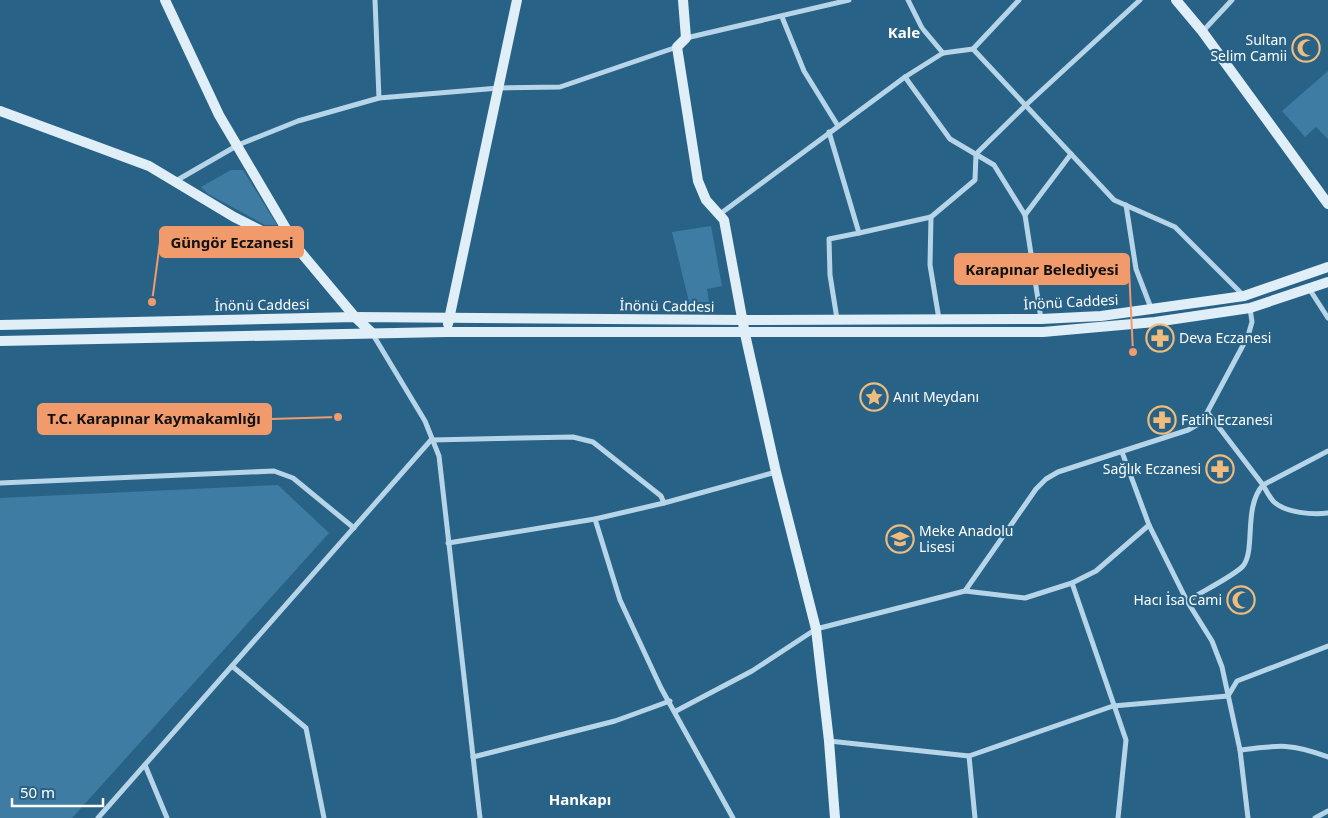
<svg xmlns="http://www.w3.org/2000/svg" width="1328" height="818" font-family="'Noto Sans',sans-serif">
  <rect width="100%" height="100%" fill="#296287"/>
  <!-- green -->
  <g fill="#3e7ca3">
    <polygon points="1328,71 1328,139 1316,127 1305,137 1282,111"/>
    <polygon points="231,170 243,170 277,225 265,225 208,194 201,187"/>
    <polygon points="711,226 722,286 707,289 709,302 689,302 672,232"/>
    <polygon points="278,485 329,533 72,818 0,818 0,498"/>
  </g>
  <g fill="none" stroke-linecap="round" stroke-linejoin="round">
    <!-- street -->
    <g stroke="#b6d5e8" stroke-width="5">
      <polyline points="375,0 379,98"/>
      <polyline points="908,0 922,28 943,53"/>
      <polyline points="782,17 804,71 838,126"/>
      <polyline points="1203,31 1232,0"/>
      <polyline points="686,38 849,0"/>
      <polyline points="973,49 1114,200 1175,227 1243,295"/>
      <polyline points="905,77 950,139 994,165 1025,215 1041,319"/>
      <polyline points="829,132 859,233 829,239 830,275 837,319"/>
      <polyline points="174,182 238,145 298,121 379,98 499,88 560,87 677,47"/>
      <polyline points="1126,205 1136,269 1151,308"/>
      <polyline points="720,214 905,77 943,53 973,49 1019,0"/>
      <polyline points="1025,215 1071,154"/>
      <polyline points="859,233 931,217"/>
      <polyline points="1310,290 1328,318"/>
      <polyline points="939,319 930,265 931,217 975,180 976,154 1027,104 1140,0"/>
      <polyline points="372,333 425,421 439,456 480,818"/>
      <path d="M1328 451 1263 485C1266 490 1269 497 1274 502 1286 513 1313 515 1328 513"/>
      <polyline points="1122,452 1149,525 1187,601 1212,641 1222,667 1240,750 1248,818"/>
      <polyline points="0,483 274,471 293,478 354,528"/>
      <polyline points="595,519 620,600 661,688 733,818"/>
      <polyline points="448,543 595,519 664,503"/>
      <polyline points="1072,583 1126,740 1118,818"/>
      <polyline points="965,591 1025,598 1072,583 1096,571 1149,525"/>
      <path d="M1187 601C1201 592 1234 576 1243 566 1256 550 1243 507 1263 485L1208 413"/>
      <polyline points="232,666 306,728 324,818"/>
      <polyline points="676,711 752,671 816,629 965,591 1036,489 1046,479 1058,472 1188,430 1202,422 1248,336 1252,322 1250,308"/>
      <polyline points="829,741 969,756 1113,706 1228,696 1237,681 1328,646"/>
      <path d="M1240 750C1279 745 1291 743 1328 757"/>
      <polyline points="969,756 975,818"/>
      <polyline points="473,757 615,721 670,701"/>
      <polyline points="145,765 167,818"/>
      <polyline points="98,818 431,440 573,437 593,442 661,496 664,503 776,472"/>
      <polyline points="1315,818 1328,811"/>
    </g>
    <!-- secondary -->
    <g stroke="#dfeef7" stroke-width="10">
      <polyline points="165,0 219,115 298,249 355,317 372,333"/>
      <polyline points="683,0 686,38 677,47 698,181 706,200 724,220 745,334 776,472 816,629 829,741 835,818"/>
      <polyline points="1176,0 1202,31 1328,204"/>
      <polyline points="0,111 149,166 234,217 298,249"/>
      <polyline points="448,324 517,0"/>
      <polyline points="0,325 355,317 743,320 1041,319 1101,316 1244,296 1328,267"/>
      <polyline points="0,341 446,332 1043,332 1155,322 1250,308 1328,282"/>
    </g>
  </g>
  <!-- icons -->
  <defs>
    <g id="mosque-ring" transform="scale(1.4375)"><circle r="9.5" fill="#296287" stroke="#efbc7d" stroke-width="1.5"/><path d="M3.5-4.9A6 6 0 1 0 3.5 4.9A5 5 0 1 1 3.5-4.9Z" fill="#efbc7d"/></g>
    <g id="pharmacy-ring" transform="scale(1.4375)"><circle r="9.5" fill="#296287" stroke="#efbc7d" stroke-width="1.5"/><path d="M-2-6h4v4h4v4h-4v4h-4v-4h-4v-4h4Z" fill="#efbc7d"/></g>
    <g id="sight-ring" transform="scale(1.4375)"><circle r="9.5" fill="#296287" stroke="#efbc7d" stroke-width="1.5"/><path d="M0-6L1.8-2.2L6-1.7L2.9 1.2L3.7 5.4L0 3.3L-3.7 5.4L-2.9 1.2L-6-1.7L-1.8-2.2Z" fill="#efbc7d"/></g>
    <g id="school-ring" transform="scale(1.4375)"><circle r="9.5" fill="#296287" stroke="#efbc7d" stroke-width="1.5"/><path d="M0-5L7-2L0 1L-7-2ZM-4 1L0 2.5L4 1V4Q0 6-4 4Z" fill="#efbc7d"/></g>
  </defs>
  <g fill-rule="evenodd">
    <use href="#mosque-ring" x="1306" y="48"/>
    <use href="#pharmacy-ring" x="1160" y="338"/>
    <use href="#sight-ring" x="874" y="397"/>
    <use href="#pharmacy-ring" x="1162" y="420"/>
    <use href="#pharmacy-ring" x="1220" y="469"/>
    <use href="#school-ring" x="900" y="539"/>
    <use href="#mosque-ring" x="1241" y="600"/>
  </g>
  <g text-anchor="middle" stroke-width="4.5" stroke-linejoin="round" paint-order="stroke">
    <!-- poi labels -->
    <g font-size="14" fill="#fff" stroke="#296287" text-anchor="start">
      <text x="1287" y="45" text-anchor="end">Sultan<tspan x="1287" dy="16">Selim Camii</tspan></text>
      <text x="1179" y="343">Deva Eczanesi</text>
      <text x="893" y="402">Anıt Meydanı</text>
      <text x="1181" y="425">Fatih Eczanesi</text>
      <text x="1201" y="474" text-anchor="end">Sağlık Eczanesi</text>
      <text x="919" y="536">Meke Anadolu<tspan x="919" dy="16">Lisesi</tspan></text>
      <text x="1222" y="605" text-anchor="end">Hacı İsa Cami</text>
    </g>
    <!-- street labels -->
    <g font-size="14" fill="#fff" stroke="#296287">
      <text transform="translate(1071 302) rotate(-3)" y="5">İnönü Caddesi</text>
      <text transform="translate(262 305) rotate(-1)" y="5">İnönü Caddesi</text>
      <text transform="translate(667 306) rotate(1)" y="5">İnönü Caddesi</text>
    </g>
    <!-- neighbourhood labels -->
    <g font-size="15" font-weight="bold" fill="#fff" stroke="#296287">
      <text x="904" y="38">Kale</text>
      <text x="580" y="805">Hankapı</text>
    </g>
  </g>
  <!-- callouts -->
  <path fill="none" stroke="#f19b6d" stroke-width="2" d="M152 302L160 242M1133 352L1129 269M338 417L271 419"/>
  <g fill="#f19b6d" stroke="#296287" stroke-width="2">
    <circle cx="152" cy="302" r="5"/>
    <circle cx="1133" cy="352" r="5"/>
    <circle cx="338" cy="417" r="5"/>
  </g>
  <g fill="#f19b6d" stroke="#f19b6d" stroke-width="2">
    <rect x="160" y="227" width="143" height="30" rx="5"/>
    <rect x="955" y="254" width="174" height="30" rx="5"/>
    <rect x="38" y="404" width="233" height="30" rx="5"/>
  </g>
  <g font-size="15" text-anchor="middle" font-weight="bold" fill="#111">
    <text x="232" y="248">Güngör Eczanesi</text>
    <text x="1042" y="275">Karapınar Belediyesi</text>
    <text x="154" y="424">T.C. Karapınar Kaymakamlığı</text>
  </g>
  <!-- scale -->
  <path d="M12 798v8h91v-8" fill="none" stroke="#ffffff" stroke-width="2.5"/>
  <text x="20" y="798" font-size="15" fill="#ffffff" stroke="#296287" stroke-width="4" paint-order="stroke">50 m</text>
</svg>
